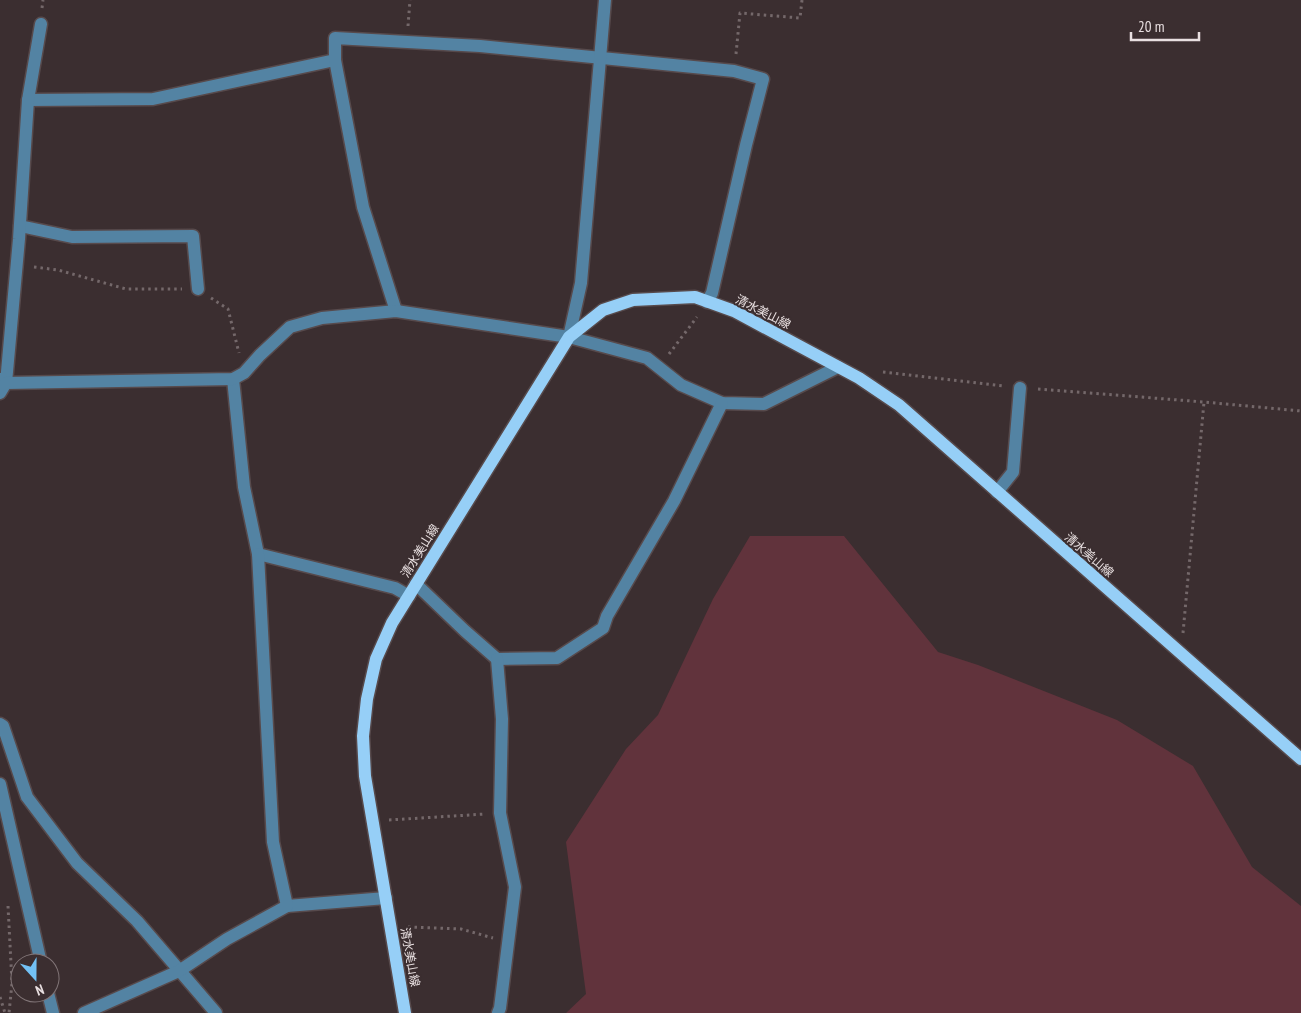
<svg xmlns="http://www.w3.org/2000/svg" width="1301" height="1013" font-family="'PT Sans Narrow','Noto Sans JP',sans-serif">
  <rect width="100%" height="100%" fill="#3b2e30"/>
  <!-- green -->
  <polygon fill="#61333c" points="750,536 844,536 938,652 978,665 1117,720 1193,766 1252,867 1301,906 1301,1013 566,1013 586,994 566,842 626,749 658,715 713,599"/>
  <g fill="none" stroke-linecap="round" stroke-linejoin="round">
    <!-- minor casing -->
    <g stroke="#574a4c" stroke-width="15">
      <g id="minor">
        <polyline points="28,100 153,99 335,60"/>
        <polyline points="20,226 72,237 193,236 198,289"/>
        <polyline points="396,311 363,207 335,60 335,38 480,46 734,71 763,79 746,145 712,293 707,302"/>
        <polyline points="569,337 581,283 605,0"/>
        <polyline points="0,379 6,383 19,239 28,100 41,24"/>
        <polyline points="233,379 244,487 258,554 395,588 409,596"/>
        <polyline points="0,393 6,383 233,379 244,373 260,355 290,327 322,318 396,311 569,337 647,358 681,385 722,403 764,404 838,367"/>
        <polyline points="997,492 1013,472 1020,388"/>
        <polyline points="416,584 465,631 497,659 557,658 603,628 607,616 674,501 722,403"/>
        <polyline points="497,659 502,719 500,813 515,887 500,1008 498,1013"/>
        <polyline points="0,724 3,726 27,797 77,863 137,921 216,1013"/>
        <polyline points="0,784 41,963"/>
        <polyline points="287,906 386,898"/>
        <polyline points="48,993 53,1013"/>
        <polyline points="84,1013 179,971 227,939 287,906 273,842 258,554"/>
      </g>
    </g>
    <!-- major casing -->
    <g stroke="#574a4c" stroke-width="15">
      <polyline id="major" points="405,1013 365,776 363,736 367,699 376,659 392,623 569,337 603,310 633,300 695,297 734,311 859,378 899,405 1301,759"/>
    </g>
    <!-- path -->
    <g stroke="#74686a" stroke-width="3" stroke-dasharray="2.5 4" stroke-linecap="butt">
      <polyline points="42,8 43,0"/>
      <polyline points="408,26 410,0"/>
      <polyline points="736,54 740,13 800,18 802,0"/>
      <polyline points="34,267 58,270 126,289 182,289"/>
      <polyline points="211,298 228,309 239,353"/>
      <polyline points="669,354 697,317"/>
      <polyline points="883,372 1004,386"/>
      <polyline points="1038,389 1204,402 1301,411"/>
      <polyline points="1183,633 1204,402"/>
      <polyline points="389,820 485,814"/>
      <polyline points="8,906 12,983 9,1013"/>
      <polyline points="408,927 461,929 493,938"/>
      <polyline points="0,997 5,1013"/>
    </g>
    <!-- minor -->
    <use href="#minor" stroke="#5383a3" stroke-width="12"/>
    <!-- major -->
    <use href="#major" stroke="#96cff7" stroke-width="12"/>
  </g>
  <g text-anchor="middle" stroke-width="4" stroke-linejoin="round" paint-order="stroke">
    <!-- street labels -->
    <g font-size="12" fill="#e9e0e1" stroke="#3b2e30">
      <text transform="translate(763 312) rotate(27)" y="4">清水美山線</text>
      <text transform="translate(420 551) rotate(-58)" y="4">清水美山線</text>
      <text transform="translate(1089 555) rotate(41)" y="4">清水美山線</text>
      <text transform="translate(410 957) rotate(80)" y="4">清水美山線</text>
    </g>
  </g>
  <!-- north arrow -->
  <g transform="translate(35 978) rotate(159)"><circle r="24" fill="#3b2e30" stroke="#817577"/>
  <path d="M0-4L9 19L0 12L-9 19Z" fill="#72c1f5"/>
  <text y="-8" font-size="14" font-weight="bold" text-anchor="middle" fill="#e9e0e1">N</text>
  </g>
  <!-- scale -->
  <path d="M1131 32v8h68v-8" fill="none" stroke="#e9e0e1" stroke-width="2.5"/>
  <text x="1138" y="32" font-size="15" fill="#e9e0e1" stroke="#3b2e30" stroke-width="4" paint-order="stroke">20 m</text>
</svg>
